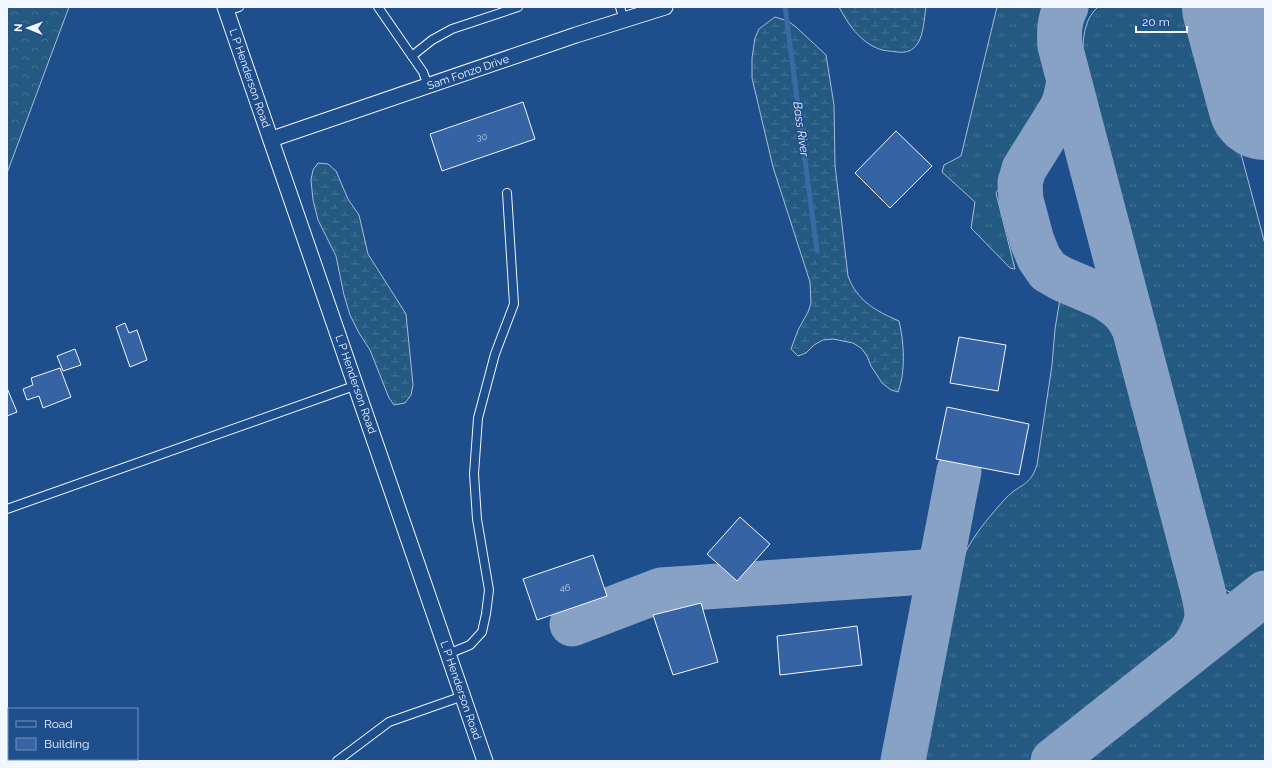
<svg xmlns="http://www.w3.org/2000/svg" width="1272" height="768" font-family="Raleway,sans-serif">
  <defs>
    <pattern id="grass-tufts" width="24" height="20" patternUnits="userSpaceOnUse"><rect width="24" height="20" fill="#245a82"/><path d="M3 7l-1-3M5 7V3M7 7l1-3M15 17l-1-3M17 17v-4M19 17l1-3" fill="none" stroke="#447295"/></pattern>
    <pattern id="forest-crowns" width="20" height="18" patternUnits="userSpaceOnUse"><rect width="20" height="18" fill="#245a82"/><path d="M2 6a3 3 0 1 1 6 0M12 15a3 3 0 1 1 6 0" fill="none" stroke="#447295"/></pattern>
    <pattern id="wetland-marsh" width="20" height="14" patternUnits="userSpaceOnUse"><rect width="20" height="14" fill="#245a82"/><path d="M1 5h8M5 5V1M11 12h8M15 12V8" fill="none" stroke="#447295"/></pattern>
  </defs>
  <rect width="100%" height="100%" fill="#1f4e8c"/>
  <!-- grass -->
  <g fill="url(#grass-tufts)" stroke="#a8bbd7">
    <polygon points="997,7 1052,7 1048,25 1047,39 1055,78 1055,93 1053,104 1040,127 996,193 1015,269 1010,268 971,228 975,202 942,172 944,165 961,156"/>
    <path d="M1098 7H1202L1265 244V575C1244 592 1228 605 1213 573L1088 97C1084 72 1075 26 1098 7Z"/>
    <path d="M1066 291C1085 299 1109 305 1120 325L1183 564 1187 605 1186 617 1182 627 1177 637 1152 665 1030 761H924L964 555C974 534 990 516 1006 498 1019 484 1030 487 1037 465L1052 365 1055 329 1060 299 1063 293Z"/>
    <polygon points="1265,609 1265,761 1075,761"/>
  </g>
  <!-- forest -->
  <polygon fill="url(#forest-crowns)" stroke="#a8bbd7" points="7,7 69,7 7,173"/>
  <!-- wetland -->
  <g fill="url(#wetland-marsh)" stroke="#a8bbd7">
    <path d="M839 7H926C924 19 924 33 918 43 913 51 906 53 897 52 891 51 884 51 879 49 860 42 848 24 839 7Z"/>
    <path d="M775 17 788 21 796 27 826 55 834 105 835 165 848 276C857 301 876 311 899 321 904 341 906 372 898 392L891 390 882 383 871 366 867 356 861 348 853 343 833 339 823 340 814 345 806 353 798 356 791 349 798 330 808 312 811 303 810 282 773 167 752 78V58L755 38 759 29Z"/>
    <polygon points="318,163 328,164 336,171 348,199 359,215 368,254 406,314 413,385 411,395 405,403 394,405 389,398 370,350 359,333 350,315 344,295 336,256 318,220 313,200 311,180 313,170"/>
  </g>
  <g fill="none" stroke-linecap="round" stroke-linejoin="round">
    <!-- stream -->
    <polyline stroke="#3b69a3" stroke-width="5" points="785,7 817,251"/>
    <!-- taxiway -->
    <g stroke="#88a2c6" stroke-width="45">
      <path d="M1066 7C1059 20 1059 32 1060 46L1202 587C1204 596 1207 606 1207 615 1206 628 1198 643 1190 652"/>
      <polyline points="1069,82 1065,100 1062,108 1024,169 1020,183 1021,200 1032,241 1039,258 1048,271 1062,279 1104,297 1113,303 1122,310 1127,316 1134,328"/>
      <polyline points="572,624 661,590 939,571"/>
      <polyline points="903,761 959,471"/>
      <polyline points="1053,761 1265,593"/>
    </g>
    <!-- runway -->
    <polyline stroke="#88a2c6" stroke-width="114" points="1239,7 1265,103"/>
  </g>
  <!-- building -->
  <g fill="#3563a3" stroke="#f2f6ff">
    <polygon points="523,102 535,139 442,171 430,134"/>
    <polygon points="896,131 932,166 890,208 855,173"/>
    <polygon points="125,323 129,333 137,330 147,360 130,367 116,327"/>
    <polygon points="959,337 1006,345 998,391 950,383"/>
    <polygon points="75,349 81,365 63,371 57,356"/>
    <polygon points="60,368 71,397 43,408 39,396 27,400 23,389 33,385 31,378"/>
    <polygon points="7,388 17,412 7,416"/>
    <polygon points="947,407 1029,424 1019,475 936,459"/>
    <polygon points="740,517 770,544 737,581 707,554"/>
    <polygon points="593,555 607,596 537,620 523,579"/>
    <polygon points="701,603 718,662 673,675 653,615"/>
    <polygon points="857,626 862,665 780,675 777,636"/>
  </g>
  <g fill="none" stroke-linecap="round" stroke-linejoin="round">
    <!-- lane casing -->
    <g stroke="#f2f6ff" stroke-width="10">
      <g id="lane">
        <polyline points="378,7 423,72 428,86"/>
        <polyline points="620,7 624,20"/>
        <polyline points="227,11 239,7"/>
        <polyline points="412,56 432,40 452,29 518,7"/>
        <polyline points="7,509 357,385"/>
        <polyline points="448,654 470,645 482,632 486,614 489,590 477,519 474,474 478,418 495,354 514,304 507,193"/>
        <polyline points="337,761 389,722 463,696"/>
      </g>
    </g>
    <!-- street casing -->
    <g stroke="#f2f6ff" stroke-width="17">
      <g id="street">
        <polyline points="225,7 485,761"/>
        <polyline points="272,139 576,35 665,7"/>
      </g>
    </g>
    <!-- lane -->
    <use href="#lane" stroke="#1f4e8c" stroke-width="8"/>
    <!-- street -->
    <use href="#street" stroke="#1f4e8c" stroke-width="15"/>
  </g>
  <g text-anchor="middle" stroke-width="3" stroke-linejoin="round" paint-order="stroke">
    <!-- number labels -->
    <g font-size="9" fill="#c3d1e8">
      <text x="482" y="140">30</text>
      <text x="565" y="591">46</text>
    </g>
    <!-- street labels -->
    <g font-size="11" fill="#f2f6ff" stroke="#1f4e8c">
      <text transform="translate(468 72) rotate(-19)" y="4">Sam Fonzo Drive</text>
      <text transform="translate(250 78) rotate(71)" y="4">L P Henderson Road</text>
      <text transform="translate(356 384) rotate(71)" y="4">L P Henderson Road</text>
      <text transform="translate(461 690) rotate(71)" y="4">L P Henderson Road</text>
    </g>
    <!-- water labels -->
    <g font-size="12" font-style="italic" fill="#f2f6ff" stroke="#1f4e8c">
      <text transform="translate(801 129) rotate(82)" y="4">Bass River</text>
    </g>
  </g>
  <!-- border -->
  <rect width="1272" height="768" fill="none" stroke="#f2f6ff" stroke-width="16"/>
  <!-- legend -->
  <rect x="8" y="708" width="130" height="52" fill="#1f4e8c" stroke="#7391ba"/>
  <rect x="16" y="721" width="20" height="6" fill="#1f4e8c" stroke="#7391ba"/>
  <text x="44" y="728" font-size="12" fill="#f2f6ff">Road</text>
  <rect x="16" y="738" width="20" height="12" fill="#3563a3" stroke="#7391ba"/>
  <text x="44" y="748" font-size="12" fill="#f2f6ff">Building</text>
  <!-- north arrow -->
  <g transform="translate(28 28) rotate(271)" stroke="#1f4e8c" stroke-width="3" paint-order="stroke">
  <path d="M0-3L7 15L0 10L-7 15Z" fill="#f2f6ff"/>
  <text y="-6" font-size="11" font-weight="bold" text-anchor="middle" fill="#f2f6ff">N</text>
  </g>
  <!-- scale -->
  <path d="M1136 26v6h51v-6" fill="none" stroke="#f2f6ff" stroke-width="2"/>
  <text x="1142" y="26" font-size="12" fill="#f2f6ff" stroke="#1f4e8c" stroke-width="3" paint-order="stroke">20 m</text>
</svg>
